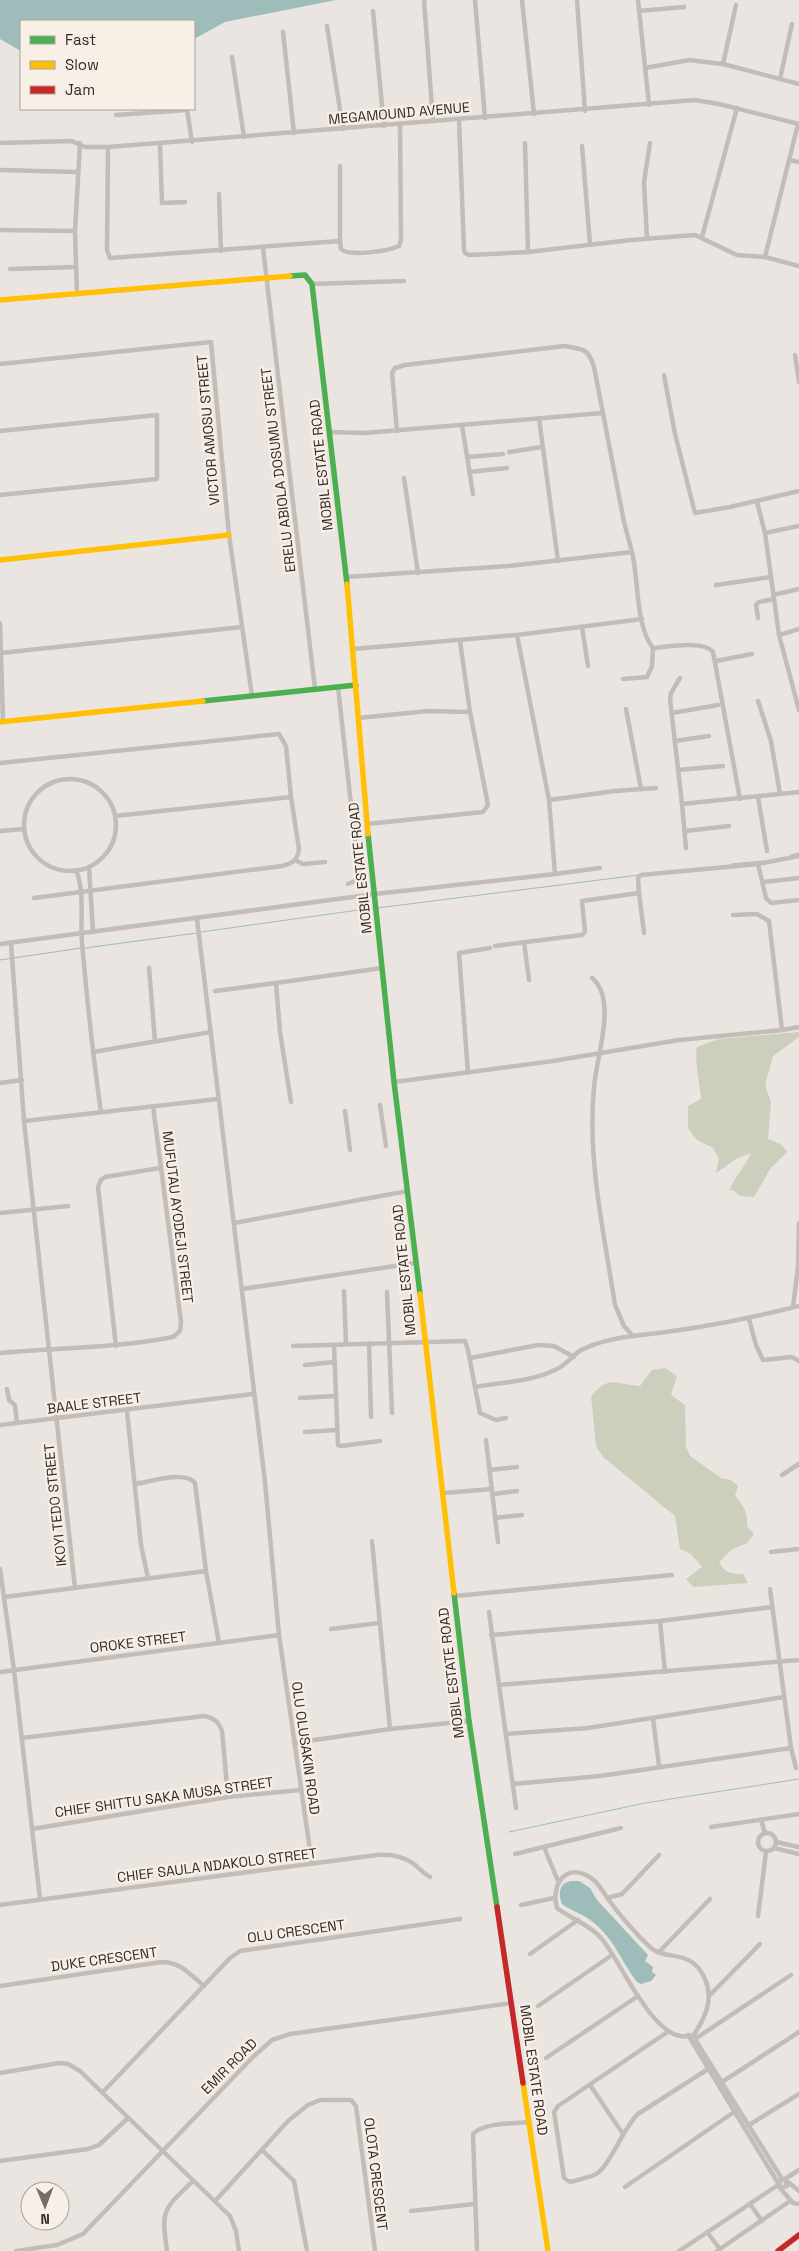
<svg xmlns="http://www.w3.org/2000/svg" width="799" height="2251" font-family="'Space Grotesk',sans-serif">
  <rect width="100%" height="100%" fill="#eae5e0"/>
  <!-- green -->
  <g fill="#cccfbb">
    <path d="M799 1032V1037L773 1056 765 1085 771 1102 768 1139 781 1144 787 1152 770 1169 754 1197 740 1196 733 1190 729 1191C735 1176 745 1167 751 1153L736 1159 716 1173 719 1159 713 1148 697 1140 688 1128V1106L701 1099C700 1086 694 1057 697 1047L719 1039Z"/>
    <path d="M665 1368 677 1376 671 1395 685 1405 686 1447 690 1456 721 1478 731 1480 738 1486 735 1496C744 1506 748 1513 747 1526L754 1534 747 1543 731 1550 719 1562C724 1573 732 1574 743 1574L748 1583 693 1587 686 1579 702 1567 691 1554 680 1549 675 1516 603 1457 596 1446 591 1396C612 1374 613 1385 640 1386L652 1370Z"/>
  </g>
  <!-- water -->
  <g fill="#9dbcba">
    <polygon points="0,0 336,0 225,22 194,39 194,21 21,21 21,51 0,39"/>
    <path d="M571 1881H579L590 1888 597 1900 648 1955 645 1961 653 1967 652 1972 656 1975 651 1981 641 1984 637 1982C621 1961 615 1940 593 1922 583 1914 572 1911 562 1904 558 1894 559 1883 571 1881Z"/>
  </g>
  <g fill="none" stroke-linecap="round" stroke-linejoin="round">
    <!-- stream -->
    <g stroke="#9dbcba" stroke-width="1">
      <polyline points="791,855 799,853"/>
      <polyline points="732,864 763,861"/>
      <polyline points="377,908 639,875"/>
      <polyline points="201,932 373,908"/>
      <polyline points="85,948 197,933"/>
      <polyline points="0,960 81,948"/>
      <polyline points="509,1832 645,1803 799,1779"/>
    </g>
    <!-- street -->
    <g stroke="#c3bdb9" stroke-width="4.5">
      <polyline points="424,0 433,121"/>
      <polyline points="475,0 485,118"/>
      <polyline points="522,0 534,114"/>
      <polyline points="577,0 585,111"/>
      <polyline points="638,0 649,105"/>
      <polyline points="373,11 384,126"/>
      <polyline points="639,11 684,7"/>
      <polyline points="327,26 343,129"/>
      <polyline points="283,32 294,133"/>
      <polyline points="232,57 244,137"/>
      <polyline points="723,64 736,5"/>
      <polyline points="645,68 689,60 723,64 799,84"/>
      <polyline points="780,79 792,24"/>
      <polyline points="187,109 192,142"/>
      <polyline points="116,115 187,110"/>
      <polyline points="459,120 464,249 465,253 469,255 528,252 631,240 695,235 737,255 765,257 799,266"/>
      <polyline points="0,143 72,141 85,147 108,147 695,100 719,104 799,124"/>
      <polyline points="525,143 528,252"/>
      <polyline points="160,144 162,203 185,202"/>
      <polyline points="582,146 590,244"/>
      <path d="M108 147 107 250 110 258 340 241 341 249C349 257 388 251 399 246L401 240 400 124"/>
      <polyline points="789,160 799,162"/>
      <polyline points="0,170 77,172"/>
      <polyline points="219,194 221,251"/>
      <polyline points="0,230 75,231"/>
      <polyline points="702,237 737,108"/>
      <polyline points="647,238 644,182 650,143"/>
      <polyline points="340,241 340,166"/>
      <polyline points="263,248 315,689"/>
      <polyline points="765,257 798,124"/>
      <polyline points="10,269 76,267"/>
      <polyline points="312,284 404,281"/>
      <polyline points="77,294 75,231 80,143"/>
      <polyline points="795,355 799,382"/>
      <polyline points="0,364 211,342 229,535 252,696"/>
      <polyline points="664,375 675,434 695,513 730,507 799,491"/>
      <polyline points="539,418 558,561"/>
      <polyline points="462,425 473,494"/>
      <polyline points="0,431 157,415 157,479 0,495"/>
      <polyline points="330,432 365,433 602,413"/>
      <polyline points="509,452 542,447"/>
      <polyline points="467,457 503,454"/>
      <polyline points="469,472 507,468"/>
      <polyline points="404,478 418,573"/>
      <polyline points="757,502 765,533"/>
      <polyline points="799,526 765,533 779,635 799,710"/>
      <path d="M632 552C639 580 635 625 653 648 668 647 703 640 713 652L740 799"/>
      <path d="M346 577 508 566 632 552 624 522 594 367C588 348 583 349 564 346L405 365 395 368 392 373 397 431"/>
      <polyline points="716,585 771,577"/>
      <polyline points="773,595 799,589"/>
      <polyline points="758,618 756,605 759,602 774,599"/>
      <polyline points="0,623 1,653"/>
      <polyline points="582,627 588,666"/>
      <polyline points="779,635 799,629"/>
      <polyline points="353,649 517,635 642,619"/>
      <polyline points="716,661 752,654"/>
      <polyline points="680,678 671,693 670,699 682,804"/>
      <polyline points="623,679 647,677 652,666 653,648"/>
      <polyline points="338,687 359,877 357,880 348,884"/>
      <polyline points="758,701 771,741 780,794"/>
      <polyline points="626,709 641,789"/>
      <polyline points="672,713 718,705"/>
      <polyline points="358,718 428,711 470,712"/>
      <polyline points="3,722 1,653 242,627"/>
      <polyline points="675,741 709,736"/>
      <path d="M0 763 279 734 286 746 291 797 299 849C297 861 293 863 282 866L34 898"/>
      <polyline points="678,770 723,766"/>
      <circle cx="70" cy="825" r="46"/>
      <polyline points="758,797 767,851"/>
      <polyline points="549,800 615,791 656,788"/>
      <polyline points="115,816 291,797"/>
      <polyline points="367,824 483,812 488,805 470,712 460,641"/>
      <polyline points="0,831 24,829"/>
      <polyline points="685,831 729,826"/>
      <polyline points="686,848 682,804 799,792"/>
      <polyline points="799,856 758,864 766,898 771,903 799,900"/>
      <polyline points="295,860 303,864 325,862"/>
      <polyline points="89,867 93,932"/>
      <path d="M76 870C85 892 80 920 82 943 87 1000 93 1056 101 1112"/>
      <polyline points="555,874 600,868"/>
      <polyline points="763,882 799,878"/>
      <polyline points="639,893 644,933"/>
      <polyline points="197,919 265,1482 279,1635 312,1864"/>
      <polyline points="524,942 529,980"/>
      <polyline points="11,943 24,1121 75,1588"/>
      <polyline points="0,944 375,894 555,874 549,800 517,635"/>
      <polyline points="495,946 582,935 585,932 582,901 639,893 638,878 641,875 758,864"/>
      <polyline points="149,968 155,1041"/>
      <path d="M592 978C618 999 596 1058 594 1087 587 1160 604 1233 615 1305L624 1326 633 1336C690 1330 744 1320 799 1306"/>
      <polyline points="215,991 276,983"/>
      <polyline points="782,1030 799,1027"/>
      <polyline points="93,1052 211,1032"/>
      <polyline points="468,1073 459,953 490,948"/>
      <polyline points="394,1082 553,1061 679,1040 782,1030 769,921 757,914 733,915"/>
      <polyline points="0,1083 22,1080"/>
      <polyline points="291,1102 280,1032 276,983 382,968"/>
      <polyline points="380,1105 386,1146"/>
      <polyline points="345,1111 350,1150"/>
      <polyline points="24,1121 218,1099"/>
      <polyline points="0,1213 68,1206"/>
      <polyline points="234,1223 408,1191"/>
      <polyline points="242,1289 415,1263"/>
      <polyline points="344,1291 346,1344"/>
      <polyline points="387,1292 392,1413"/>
      <polyline points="793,1307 798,1267 799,1223"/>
      <polyline points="749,1319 756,1345 763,1360 792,1357 799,1361"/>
      <polyline points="369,1343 371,1417"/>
      <polyline points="334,1345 338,1445 341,1446 380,1441"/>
      <polyline points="116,1346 98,1187 101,1180 105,1177 160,1168"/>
      <path d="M293 1346 465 1341 468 1350 475 1387C502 1382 532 1382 557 1369 566 1365 573 1355 581 1350 597 1342 616 1338 633 1336"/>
      <path d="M0 1353C58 1348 116 1348 173 1337L180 1331 181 1322 153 1106"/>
      <polyline points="470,1358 538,1345 554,1346 574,1357"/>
      <polyline points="305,1365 334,1362"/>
      <polyline points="475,1387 480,1413 496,1420 506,1418"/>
      <polyline points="7,1389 9,1400 15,1405 17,1423"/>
      <polyline points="300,1398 335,1396"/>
      <polyline points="127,1411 141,1545 148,1578"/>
      <polyline points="0,1425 253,1394"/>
      <polyline points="305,1432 336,1430"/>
      <polyline points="486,1440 498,1542"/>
      <polyline points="490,1470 517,1467"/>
      <polyline points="782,1475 799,1464"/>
      <path d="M135 1484C150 1482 185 1470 195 1483L206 1571"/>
      <polyline points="443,1493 492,1489"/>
      <polyline points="493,1494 517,1491"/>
      <polyline points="495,1518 522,1515"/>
      <polyline points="372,1541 390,1729"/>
      <polyline points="771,1552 799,1549"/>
      <polyline points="0,1569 14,1670 40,1899"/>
      <polyline points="770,1589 791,1748 796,1768"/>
      <polyline points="455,1596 672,1575"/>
      <polyline points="4,1597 206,1571 219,1643"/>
      <polyline points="489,1612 516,1808"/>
      <polyline points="660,1621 665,1672"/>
      <polyline points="331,1629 379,1623"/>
      <polyline points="491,1635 660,1621 772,1607"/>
      <polyline points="0,1672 279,1635"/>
      <polyline points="499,1685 799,1660"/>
      <polyline points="653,1718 659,1766"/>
      <polyline points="506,1734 588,1728 784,1697"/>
      <path d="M22 1738 204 1716C214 1718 218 1721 222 1731L228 1797"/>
      <polyline points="294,1743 390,1729 469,1721"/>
      <polyline points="513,1784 600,1776 791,1748"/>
      <polyline points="761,1820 765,1833"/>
      <polyline points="711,1827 799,1814"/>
      <polyline points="32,1829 228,1797 300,1790"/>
      <circle cx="767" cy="1842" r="9"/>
      <polyline points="776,1842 799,1847"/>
      <polyline points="544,1847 558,1881"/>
      <polyline points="774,1848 799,1854"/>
      <polyline points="515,1854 621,1828"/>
      <polyline points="607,1898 622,1894 659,1855"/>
      <path d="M0 1905 377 1855C390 1854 403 1856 414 1864 420 1869 423 1873 430 1877"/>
      <polyline points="521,1905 554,1898"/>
      <polyline points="758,1916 766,1852"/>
      <polyline points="659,1952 710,1899"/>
      <polyline points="530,1954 578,1920"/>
      <path d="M0 1986 162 1962C180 1962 190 1974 204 1986"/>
      <polyline points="709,1996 760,1944"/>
      <polyline points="538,2006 612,1955"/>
      <path d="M669 2031 558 2106 554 2112 555 2118 564 2178 570 2182C578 2180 588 2178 596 2174 610 2166 623 2128 638 2114L708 2069"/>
      <path d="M688 2036C654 2043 620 1959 601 1938 589 1924 571 1919 557 1908 550 1884 567 1861 591 1878 599 1883 603 1892 608 1899 619 1914 637 1935 651 1948 666 1961 692 1948 705 1979 714 2000 705 2018 693 2036"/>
      <polyline points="695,2039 791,1975"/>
      <polyline points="546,2058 638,1996"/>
      <polyline points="0,2073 59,2063 68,2064 80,2071 230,2216 236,2231 239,2251"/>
      <polyline points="722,2082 799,2032"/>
      <polyline points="590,2085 623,2134"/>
      <polyline points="103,2092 230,1958 240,1951 460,1919"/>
      <polyline points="749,2125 799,2094"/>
      <polyline points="262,2150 294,2181 307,2251"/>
      <polyline points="0,2161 88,2149 99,2145 127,2119"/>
      <polyline points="785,2179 799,2170"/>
      <polyline points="788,2182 799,2191"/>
      <polyline points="778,2183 688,2035 693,2036 782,2179"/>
      <polyline points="625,2187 734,2112"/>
      <polyline points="781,2188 787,2186 785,2179 780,2180 779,2187 793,2203 799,2204"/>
      <polyline points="216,2200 289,2120 308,2105 320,2100 351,2100 356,2106 375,2251"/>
      <polyline points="750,2204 762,2221"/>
      <polyline points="411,2211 474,2204"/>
      <polyline points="707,2232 720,2249"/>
      <path d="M477 2250 473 2134C485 2122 513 2124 529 2122"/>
      <polyline points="16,2251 57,2245 83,2234 252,2058 272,2040 290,2034 512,2003"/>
      <path d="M167 2251C161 2209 163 2210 193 2181"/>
      <polyline points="679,2251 778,2185"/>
      <polyline points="717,2251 790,2201"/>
    </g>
    <!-- fast -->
    <g stroke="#4caf50" stroke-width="5.5">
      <polyline points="290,276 305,275 312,284 347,584"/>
      <polyline points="203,701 356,685"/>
      <polyline points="368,834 394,1082 420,1294"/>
      <polyline points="454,1593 469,1721 497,1907"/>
    </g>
    <!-- slow -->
    <g stroke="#ffc107" stroke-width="5.5">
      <polyline points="0,300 290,276"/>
      <polyline points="0,560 229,535"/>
      <polyline points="347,584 368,834"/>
      <polyline points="0,722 203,701"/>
      <polyline points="420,1294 454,1593"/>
      <polyline points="523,2083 548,2251"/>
    </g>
    <!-- jam -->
    <g stroke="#c62828" stroke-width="5.5">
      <polyline points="497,1907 523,2083"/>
      <polyline points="778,2251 799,2235"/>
    </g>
  </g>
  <g text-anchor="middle" stroke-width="4.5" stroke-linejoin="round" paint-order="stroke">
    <!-- street labels -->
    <g font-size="14" fill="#342b27" stroke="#f8efe7">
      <text transform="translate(399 113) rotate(-5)" y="5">MEGAMOUND AVENUE</text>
      <text transform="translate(208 430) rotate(-95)" y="5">VICTOR AMOSU STREET</text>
      <text transform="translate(321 465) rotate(-96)" y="5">MOBIL ESTATE ROAD</text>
      <text transform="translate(278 470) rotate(-97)" y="5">ERELU ABIOLA DOSUMU STREET</text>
      <text transform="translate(360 868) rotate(-96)" y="5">MOBIL ESTATE ROAD</text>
      <text transform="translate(178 1217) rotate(83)" y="5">MUFUTAU AYODEJI STREET</text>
      <text transform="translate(404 1270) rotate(-96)" y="5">MOBIL ESTATE ROAD</text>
      <text transform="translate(94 1403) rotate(-7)" y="5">BAALE STREET</text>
      <text transform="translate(55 1505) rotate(-96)" y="5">IKOYI TEDO STREET</text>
      <text transform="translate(138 1642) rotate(-7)" y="5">OROKE STREET</text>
      <text transform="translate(451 1673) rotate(-97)" y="5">MOBIL ESTATE ROAD</text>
      <text transform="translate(306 1748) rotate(82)" y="5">OLU OLUSAKIN ROAD</text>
      <text transform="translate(164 1797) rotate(-8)" y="5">CHIEF SHITTU SAKA MUSA STREET</text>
      <text transform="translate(217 1865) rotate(-7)" y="5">CHIEF SAULA NDAKOLO STREET</text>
      <text transform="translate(296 1931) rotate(-8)" y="5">OLU CRESCENT</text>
      <text transform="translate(104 1959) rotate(-8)" y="5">DUKE CRESCENT</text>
      <text transform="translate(229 2066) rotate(-45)" y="5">EMIR ROAD</text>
      <text transform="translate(534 2070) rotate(82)" y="5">MOBIL ESTATE ROAD</text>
      <text transform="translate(376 2174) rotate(83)" y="5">OLOTA CRESCENT</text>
    </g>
  </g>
  <!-- legend -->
  <rect x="20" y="20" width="175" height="90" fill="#f8efe7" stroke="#aaa19a"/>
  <rect x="30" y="36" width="25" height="8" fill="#4caf50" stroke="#aaa19a"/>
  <text x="65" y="45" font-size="15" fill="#342b27">Fast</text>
  <rect x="30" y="61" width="25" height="8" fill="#ffc107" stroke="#aaa19a"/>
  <text x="65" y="70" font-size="15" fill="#342b27">Slow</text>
  <rect x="30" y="86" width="25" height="8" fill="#c62828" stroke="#aaa19a"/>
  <text x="65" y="95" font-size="15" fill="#342b27">Jam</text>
  <!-- north arrow -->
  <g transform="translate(45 2206) rotate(179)"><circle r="24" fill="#f8efe7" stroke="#aaa19a"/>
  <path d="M0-4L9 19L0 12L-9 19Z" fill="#746c68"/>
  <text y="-8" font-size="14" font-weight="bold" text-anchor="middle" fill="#342b27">N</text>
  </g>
</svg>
